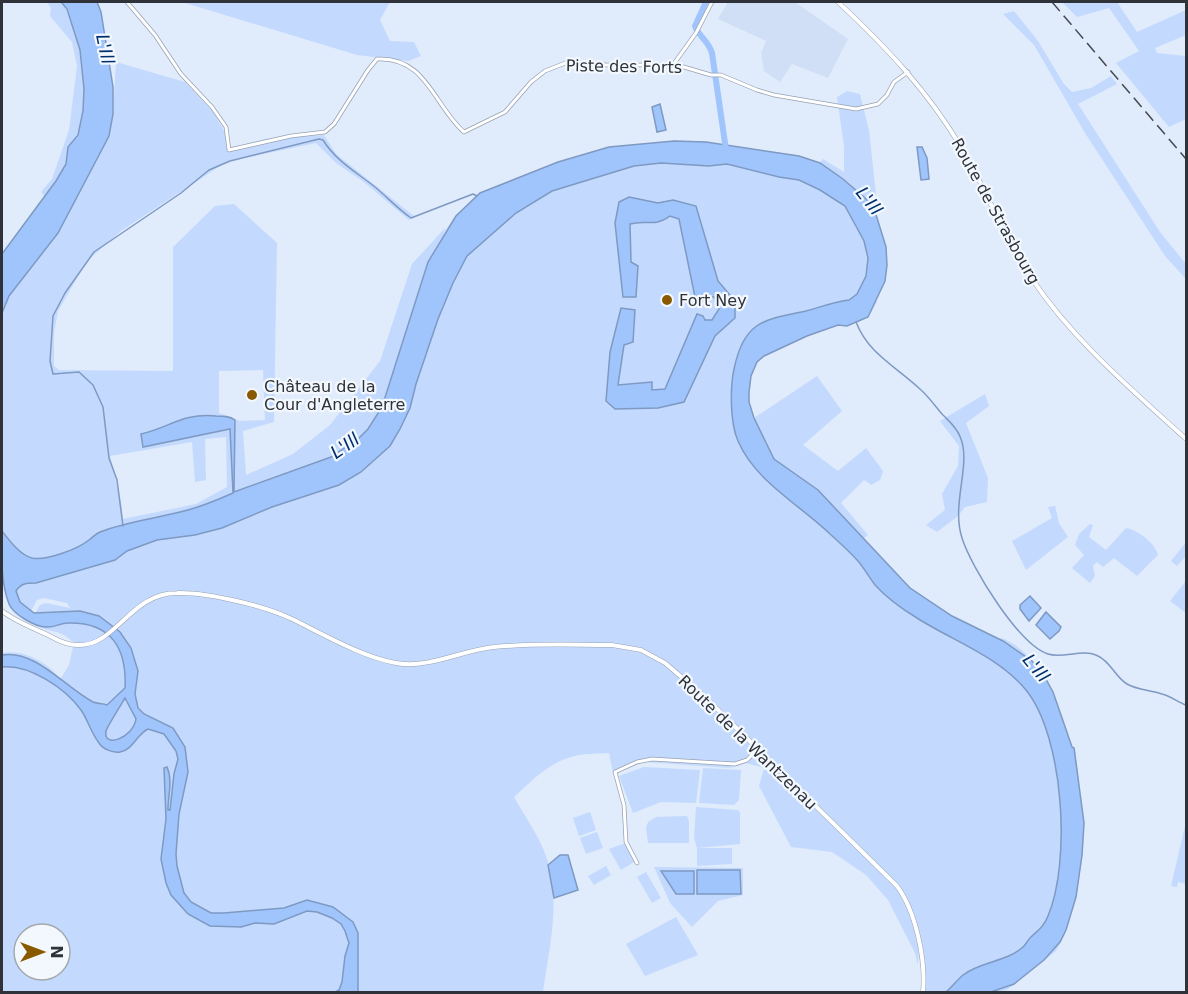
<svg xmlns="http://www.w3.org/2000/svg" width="1188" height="994" font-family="'DejaVu Sans',sans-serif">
  <rect width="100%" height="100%" fill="#e0ebfc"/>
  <!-- built -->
  <polygon fill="#d1dff6" points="728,2 795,2 848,39 828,78 792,64 780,82 764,71 761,53 766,41 718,19"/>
  <!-- green -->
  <g fill="#c3dafe" fill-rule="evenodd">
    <path d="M47 2H61C84 30 90 98 78 132 76 138 70 142 68 148 67 152 68 157 66 161 62 174 53 186 45 197L41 192 52 179 69 130 77 66 72 42 50 16 51 8Z"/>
    <polygon points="182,2 390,2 380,20 390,41 414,42 421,56 408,61 357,55"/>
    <polygon points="1068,2 1117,2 1137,32 1186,10 1186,35 1155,48 1157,53 1186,56 1186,119 1169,127 1116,63 1139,51 1109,8 1077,17 1063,3"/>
    <polygon points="1014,11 1038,41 1064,84 1072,92 1091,88 1111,76 1117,84 1078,104 1160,232 1186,264 1186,279 1165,256 1085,133 1034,45 1003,14"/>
    <path d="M116 62 185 82 213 112 225 132 227 149 265 139 324 135 336 154 415 217 409 220 364 182 336 163 316 143 226 162 121 231 87 261 58 311 54 333V366L59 370 173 371V247L215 206 234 204 277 243 274 422 243 431 246 475 293 454 330 425 380 361 412 264 445 228 444 233 455 216 477 196 493 211 607 162 745 161 836 192 872 248 864 294 877 302C874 306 871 314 867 317 856 326 843 323 832 326 811 333 775 345 759 360 745 373 747 402 754 418L817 376 842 411 803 445 838 471 866 448 883 471 880 480 871 485 864 480 841 503 868 535 864 538 910 587 959 621 998 640 1002 638C1044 656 1060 706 1072 747L1075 748 1084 823 1083 853 1075 901 1064 936 1056 951 1007 990 998 992H926L918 954V965L915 953 888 900 866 875 832 852 791 847 759 786 764 768 746 763 730 768 645 762 613 773 609 753C597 754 583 753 571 757 547 764 532 781 514 797 525 817 540 837 547 859 561 902 549 949 543 992H2V653C23 649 50 663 60 680L69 665 73 647H77V643C70 642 70 638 64 635 52 629 39 631 31 620L40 605 46 603 70 608 67 603 44 598 37 600 28 617 16 613 15 546 2 531V313L9 297 58 233 109 136 113 114ZM263 370 265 420 240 421 219 413V371ZM226 437 227 487 196 504 123 519 121 501 110 456 192 442 195 482 206 480 205 439ZM24 934H60V970H24Z"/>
    <polygon points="847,91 860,94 869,130 876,195 873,205 843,179 820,163 823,159 844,172 844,146 837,97"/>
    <polygon points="985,394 989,406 966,423 988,478 987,502 965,507 958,516 937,532 926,525 945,510 942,494 958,466 959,446 940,421"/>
    <polygon points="1055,506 1059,523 1068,537 1026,570 1012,541 1052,518 1048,507"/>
    <path d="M1090 524 1093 525 1089 537 1106 550 1126 528C1138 530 1155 543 1158 555L1137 576 1114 558 1103 567 1097 562 1093 566 1095 576 1090 583 1072 568 1084 555 1075 545 1079 534Z"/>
    <polygon points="1186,542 1186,556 1177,566 1171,561"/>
    <polygon points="1186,581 1186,613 1170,601"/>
    <polygon points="644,767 700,770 696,803 661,802 633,813 619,776"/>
    <polygon points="703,768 741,770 739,800 734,805 699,803"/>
    <polygon points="696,807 738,810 740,812 740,844 697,848 694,838"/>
    <polygon points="590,812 596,830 579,836 573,818"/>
    <polygon points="687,816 689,821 689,843 648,843 646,828 648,822 656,817"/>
    <polygon points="1186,822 1186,884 1178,882 1177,887 1171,886"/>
    <polygon points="597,832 603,848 586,854 580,838"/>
    <polygon points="625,843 634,862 621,870 609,849"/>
    <polygon points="697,848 732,848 732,864 697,866"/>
    <polygon points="606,866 611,875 594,885 588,876"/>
    <polygon points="654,867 743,868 743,895 718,901 692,927 670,903"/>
    <polygon points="646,872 661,898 652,903 637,877"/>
    <polygon points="676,917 698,955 645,976 626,944"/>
  </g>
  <!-- water -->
  <g fill="#a0c5fd" stroke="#7e99c2" stroke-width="1.5" fill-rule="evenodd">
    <polygon points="61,2 97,2 101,12 113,87 113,114 109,136 58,233 9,296 2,313 2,254 56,181 66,164 68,147 78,135 83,111 84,89 80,50 67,9"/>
    <polygon points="660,104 666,130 657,132 652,107"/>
    <path d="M674 141 706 142 799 156 820 163 843 179 873 205 886 247 887 265 885 281 868 317 847 326 838 325 807 336 764 356 757 362 751 376 749 392V402L754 418 774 459 818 490 910 588 952 616 1003 641 1032 661 1042 672 1053 692 1072 747 1074 748 1084 823 1082 855 1076 897 1066 930 1060 942 1044 960 1014 984 991 992H946C952 987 957 980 963 975 981 961 1008 962 1024 946 1025 945 1029 939 1030 938 1038 930 1043 928 1048 916 1071 862 1064 737 1026 690 998 656 953 641 917 618 902 609 886 597 875 585 869 577 864 568 858 561 849 551 839 542 830 534 800 505 755 481 738 441 730 423 730 388 734 369 744 321 763 320 806 311 820 307 834 302 849 300L857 294 866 276 868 258 864 241 845 206 820 190 799 180 779 177 727 164 709 166 661 163 634 166 552 191 516 213 467 256 453 283 438 319 416 384 410 408 400 429 390 446 361 472 339 485 272 507 222 528 195 535 157 540 127 551 115 560 36 583C27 583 21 583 16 591L20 602 34 613 80 611 99 616 120 632 131 648 138 671 135 694 138 708 144 714 173 728 185 747 188 772 179 814 176 854 177 866 184 893 191 902 211 913H224L284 908 307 900 333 907 353 922 358 933V992H335L339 990 342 982 345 956 349 943 345 931 341 924 332 918 317 912 307 911 274 924 255 923 241 927 210 926 188 914 171 895 166 883 161 859 166 819 164 768 167 767C173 780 168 796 168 810H170L174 774 178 759 176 751 164 734 148 729C137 734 133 750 120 752 112 753 103 749 99 743 91 733 88 720 81 710 65 688 29 664 2 667V655C35 649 66 688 93 702 98 704 102 703 107 705L125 688C127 648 111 622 68 623 60 623 54 628 46 627 35 627 13 614 9 604 0 580 2 555 2 531 9 540 20 555 32 558 46 561 78 549 89 540 93 537 95 534 100 532 125 522 153 519 180 512 199 508 215 501 233 493L230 429 143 447 141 434C171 427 182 413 216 416 223 416 230 416 235 420L234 492 331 457 359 438 368 429 382 407 428 262 456 216 480 193 558 162 609 147ZM125 698 136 719C133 738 103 749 106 731 107 727 122 703 125 698Z"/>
    <polygon points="917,147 922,147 927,158 929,179 921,180"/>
    <path d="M629 197 658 203 673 200 696 206 718 281 735 301V318L715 336 684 402 658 408 615 409 606 401 610 352 621 308 635 310 633 342 624 345 618 385 652 382V390L665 389 697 314 703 316 705 320H712L719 309 714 297H706L703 301 696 302 679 219 670 216C654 228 647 219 630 224L631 262 638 266 636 297H623L615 223 619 202Z"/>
    <polygon points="1030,596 1041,608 1029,621 1020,609 1020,605"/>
    <polygon points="1046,612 1061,627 1059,631 1050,639 1036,625"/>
    <polygon points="560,855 568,855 578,890 554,898 548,865"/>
    <polygon points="697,870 740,870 741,894 697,894"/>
    <polygon points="661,871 694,871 694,894 676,894"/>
  </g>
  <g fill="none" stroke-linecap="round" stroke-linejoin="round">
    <!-- stream -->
    <g stroke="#7e99c2" stroke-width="1.5">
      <path d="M856 322C869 355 896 366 921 390 929 397 935 406 942 414 949 421 958 429 961 439 971 466 951 504 962 538 971 567 1019 645 1048 654 1063 659 1083 648 1098 656 1111 662 1115 677 1127 684 1137 690 1151 690 1162 694 1170 696 1178 702 1186 705"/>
      <path d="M123 526 117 480 109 458 103 407 93 385 79 372 53 374 50 361 53 316 65 293 94 252 181 193 209 170 230 161 319 139 323 140C336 161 356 172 375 187 387 197 398 209 411 218L473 194 477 196"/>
    </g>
    <!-- river -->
    <path stroke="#a0c5fd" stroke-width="6" d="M706 2 695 26C699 37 708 40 712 53L726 150"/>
    <!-- minor casing -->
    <g stroke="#97a2b1" stroke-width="4.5">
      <g id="minor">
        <path d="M127 2 155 35 181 74 212 107 226 127 229 150 291 136 325 132 334 124 368 70 377 59C426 56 434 106 464 132L505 112 531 82 545 71 568 62 607 65H677L711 75H721L757 90 774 95 856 109 878 104 887 95 894 82 908 72"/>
        <polyline points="673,65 696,33 712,2"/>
        <polyline points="637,863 626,842 624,805 615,772 637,762 652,759 735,764 747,760 757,750"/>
      </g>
    </g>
    <!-- secondary casing -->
    <g stroke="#97a2b1" stroke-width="5">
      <g id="secondary">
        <path d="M838 2C886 47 927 90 961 147 987 190 1003 237 1032 279 1074 341 1131 389 1186 439"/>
        <path d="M2 611C15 621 30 627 46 634 56 639 67 646 80 645 116 645 131 593 177 593 207 592 265 606 292 619 323 634 362 657 396 663 429 669 462 650 494 647 533 643 573 645 612 645L641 650 665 663 705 697 897 886C916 912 926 960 923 992"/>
      </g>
    </g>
    <!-- minor -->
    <use href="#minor" stroke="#fff" stroke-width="3"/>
    <!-- secondary -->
    <use href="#secondary" stroke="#fff" stroke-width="4"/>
    <!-- rail -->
    <polyline stroke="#454951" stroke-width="1.5" stroke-dasharray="12 6" stroke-linecap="butt" points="1052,2 1186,159"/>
  </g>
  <!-- markers -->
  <g fill="#895900" stroke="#f3f8fe" stroke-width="2">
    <circle cx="667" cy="300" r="6"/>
    <circle cx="252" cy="395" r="6"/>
  </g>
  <g text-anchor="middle" stroke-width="4.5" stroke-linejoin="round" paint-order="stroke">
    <!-- street labels -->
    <g font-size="16" fill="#2f3339" stroke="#f3f8fe">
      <text transform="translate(624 66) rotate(1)" y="6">Piste des Forts</text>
      <text transform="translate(996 211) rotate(61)" y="6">Route de Strasbourg</text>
      <text transform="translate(748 742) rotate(44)" y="6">Route de la Wantzenau</text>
    </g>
    <!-- poi labels -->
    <g font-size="16" fill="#2f3339" stroke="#f3f8fe" text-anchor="start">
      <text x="679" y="306">Fort Ney</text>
      <text x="264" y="392">Château de la<tspan x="264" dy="18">Cour d'Angleterre</tspan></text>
    </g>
    <!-- water labels -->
    <g font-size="18" font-style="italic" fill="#02306e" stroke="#f3f8fe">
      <text transform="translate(105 49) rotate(78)" y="6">L'Ill</text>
      <text transform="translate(869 201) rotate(52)" y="6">L'Ill</text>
      <text transform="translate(345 446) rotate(-35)" y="6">L'Ill</text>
      <text transform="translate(1036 668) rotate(50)" y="6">L'Ill</text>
    </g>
  </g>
  <!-- border -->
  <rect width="1188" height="994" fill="none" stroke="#2f3339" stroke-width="6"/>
  <!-- north arrow -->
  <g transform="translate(42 952) rotate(90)"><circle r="28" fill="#f3f8fe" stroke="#a5a9af" stroke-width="1.5"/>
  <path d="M0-4.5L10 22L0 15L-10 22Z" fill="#895900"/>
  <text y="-9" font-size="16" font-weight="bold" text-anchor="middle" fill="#2f3339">N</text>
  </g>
</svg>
